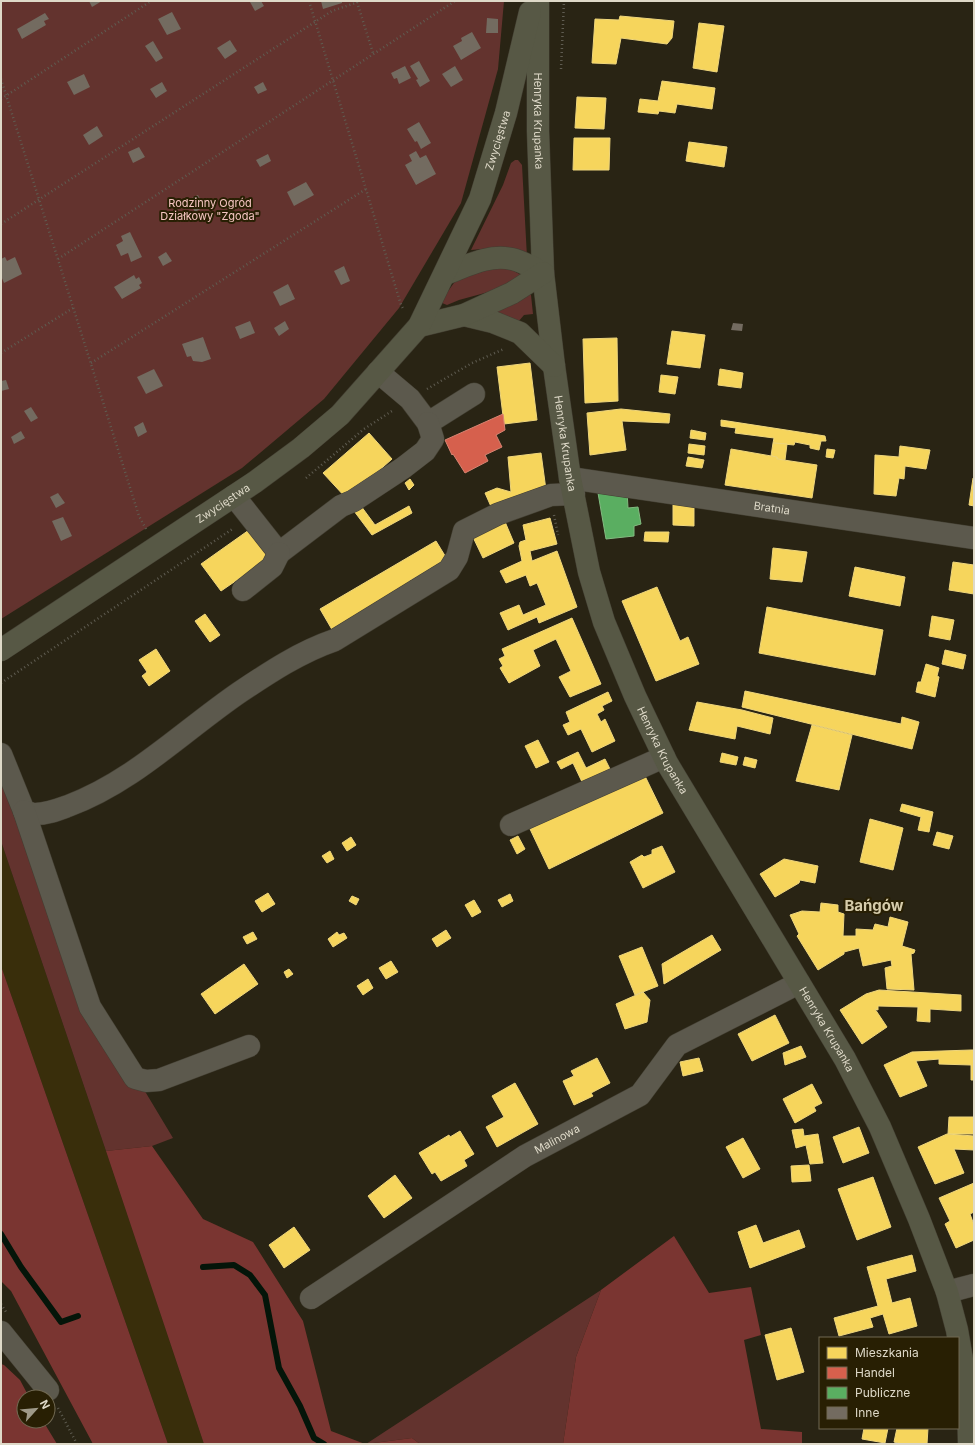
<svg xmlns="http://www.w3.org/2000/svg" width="975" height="1445" font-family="Inter,sans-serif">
  <rect width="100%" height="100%" fill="#292414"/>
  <!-- built -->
  <polygon fill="#392e0b" points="1,841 106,1151 204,1444 168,1444 1,966"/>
  <!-- green -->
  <g fill="#63332e">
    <polygon points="1,1 504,1 498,69 461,203 399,308 324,399 242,468 1,619"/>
    <polygon points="515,160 518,160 522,165 527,257 494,248 471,250 503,185 511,163"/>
    <polygon points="496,266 514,271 521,275 503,288 459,300 447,305 442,303 446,294 456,280"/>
    <polygon points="528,293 531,295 533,314 524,315 518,322 491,312"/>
    <polygon points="1,770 98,1013 173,1138 152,1146 106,1151 1,841"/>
    <polygon points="601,1290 576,1357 563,1444 420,1444 412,1438 366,1444"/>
  </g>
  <!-- forest -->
  <g fill="#7a3531">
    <polygon points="1,966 168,1444 93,1444 11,1291 1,1281"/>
    <polygon points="152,1146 203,1219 253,1242 303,1321 331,1431 365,1444 204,1444 106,1151"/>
    <polygon points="674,1236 709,1293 751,1287 761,1335 744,1340 761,1429 802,1432 802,1444 563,1444 576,1357 601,1290"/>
    <polygon points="1,1364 4,1365 20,1380 29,1397 24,1397 24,1421 43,1421 57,1444 1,1444"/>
    <polygon points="412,1438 420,1444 366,1444"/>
  </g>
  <!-- homes -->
  <g fill="#f6d55c" stroke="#efd67c">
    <polygon points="620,16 674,21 672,38 667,44 621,38 616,64 592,63 595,19 619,20"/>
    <polygon points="699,23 724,26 717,72 693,68"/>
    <polygon points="662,81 715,88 712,109 677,104 675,113 659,111 658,114 638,112 640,99 658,101"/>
    <polygon points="577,97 606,98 604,129 575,128"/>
    <polygon points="574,138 610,138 609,170 573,170"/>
    <polygon points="689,142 727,147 724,167 686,161"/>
    <polygon points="672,331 705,335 700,368 667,364"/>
    <polygon points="617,338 618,401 585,403 583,339"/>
    <polygon points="530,363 537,420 504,424 497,367"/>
    <polygon points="720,369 743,373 741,388 718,385"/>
    <polygon points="661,375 678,377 675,394 659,392"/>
    <polygon points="621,409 670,414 669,423 622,421 626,450 590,455 587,413"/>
    <polygon points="721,420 825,436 826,441 821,441 819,450 810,448 810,445 795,442 794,445 773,443 774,438 735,433 736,428 721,426"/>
    <polygon points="691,430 706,433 705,440 690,438"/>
    <polygon points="369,433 392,459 347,499 323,473"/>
    <polygon points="773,443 787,444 785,460 777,459 777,457 771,456"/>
    <polygon points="689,444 705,446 704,455 688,453"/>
    <polygon points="900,446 930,450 926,469 905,466 904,479 899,478 896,496 874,494 875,455 899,457"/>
    <polygon points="731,449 777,457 777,459 817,465 812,498 725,485"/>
    <polygon points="827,449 835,450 833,458 826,457"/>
    <polygon points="541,453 546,490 493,511 485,493 497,488 511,492 508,457"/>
    <polygon points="688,457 704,460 702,468 686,466"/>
    <polygon points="973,478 974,479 974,506 969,505"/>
    <polygon points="410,479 414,485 409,490 405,483"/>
    <polygon points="673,502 694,503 694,526 673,525"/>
    <polygon points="361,506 375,525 409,506 412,513 372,535 354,511"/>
    <polygon points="503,517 514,543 483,558 471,533"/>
    <polygon points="550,518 557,544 530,551 532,561 557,551 577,607 539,623 537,617 508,630 500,613 519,605 523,615 546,605 537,583 530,586 526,575 506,583 500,571 522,561 519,546 520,542 526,540 523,525"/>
    <polygon points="249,530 269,558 221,591 201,564"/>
    <polygon points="645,532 669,532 668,542 644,541"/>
    <polygon points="436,541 447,559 409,581 412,588 334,633 320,609"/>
    <polygon points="773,548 807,552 802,582 770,579"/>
    <polygon points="953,562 974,565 974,594 949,590"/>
    <polygon points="855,567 905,577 900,606 849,596"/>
    <polygon points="657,587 680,641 688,637 699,664 656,681 622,601"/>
    <polygon points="767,607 883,630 875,675 759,653"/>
    <polygon points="205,614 220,635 210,642 195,621"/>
    <polygon points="932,616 954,620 950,640 929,636"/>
    <polygon points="572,618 601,684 570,697 559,677 571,671 556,639 533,650 540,666 509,683 500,668 503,666 499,659 505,656 502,649"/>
    <polygon points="156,649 170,671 149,686 142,676 147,672 139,660"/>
    <polygon points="945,650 966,655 963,669 942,664"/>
    <polygon points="926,664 939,668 937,676 939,677 935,697 916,692 918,682 921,682"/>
    <polygon points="745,691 901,724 902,717 919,722 912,749 742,707"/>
    <polygon points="608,692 612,701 602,706 604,710 597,714 601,722 605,719 615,741 592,752 581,729 568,735 563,725 570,722 566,712"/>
    <polygon points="697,702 742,710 773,718 770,734 737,726 735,739 689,730"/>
    <polygon points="812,725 852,735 839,790 796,781"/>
    <polygon points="538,740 549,762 536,768 525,746"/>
    <polygon points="578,752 586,768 605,759 611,771 583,784 573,763 561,769 557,762"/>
    <polygon points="722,753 738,757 736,765 720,762"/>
    <polygon points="745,757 757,760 755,768 743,765"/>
    <polygon points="644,774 663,813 549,869 530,829"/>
    <polygon points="902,804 933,812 929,832 918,830 921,817 900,811"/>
    <polygon points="870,819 903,828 893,870 860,862"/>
    <polygon points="937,832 953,836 949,849 933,845"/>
    <polygon points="518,836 525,849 517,854 510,840"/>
    <polygon points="351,837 356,845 347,851 342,843"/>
    <polygon points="662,846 675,872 643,888 630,862 642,855 644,857 652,854 652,850"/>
    <polygon points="330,851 334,859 327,863 322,856"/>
    <polygon points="784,859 818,866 815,883 800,880 799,883 775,897 760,874"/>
    <polygon points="268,893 275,904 262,912 255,901"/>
    <polygon points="510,894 513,901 502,907 498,900"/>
    <polygon points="352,896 359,899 356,905 349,901"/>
    <polygon points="474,900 481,912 472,917 465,905"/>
    <polygon points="821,903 838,905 838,912 844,914 843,936 856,936 856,929 873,930 875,924 888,927 890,917 908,922 902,946 915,950 914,953 911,954 914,990 887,989 885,968 892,966 891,960 863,966 859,948 844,952 844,954 818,970 797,936 799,934 790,915 802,911 820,912"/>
    <polygon points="446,930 451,938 437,947 432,939"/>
    <polygon points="253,932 257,939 247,944 243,937"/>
    <polygon points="337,932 339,935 344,933 347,938 333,947 328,939"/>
    <polygon points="712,935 721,950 664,984 662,964"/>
    <polygon points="642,947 658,986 635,995 619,956"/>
    <polygon points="391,961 398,972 386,979 379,968"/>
    <polygon points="244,964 258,984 215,1014 201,994"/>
    <polygon points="289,969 293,974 287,978 284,972"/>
    <polygon points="368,979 373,988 363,995 357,986"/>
    <polygon points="879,990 961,995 961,1011 930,1009 930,1022 917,1021 918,1007 878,1006 878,1010 875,1009 887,1027 862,1044 840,1010 866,994"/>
    <polygon points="643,992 650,1000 647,1022 625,1029 616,1004"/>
    <polygon points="775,1015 789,1043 752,1061 738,1034"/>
    <polygon points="801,1046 806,1057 785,1065 783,1053"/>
    <polygon points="971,1050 974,1050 974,1080 971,1080 971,1065 939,1064 939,1059 916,1061 927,1086 900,1097 884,1065 912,1052"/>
    <polygon points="597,1058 610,1083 591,1093 593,1096 574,1105 563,1081 574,1076 571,1071"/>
    <polygon points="699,1058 703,1071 683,1076 680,1062"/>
    <polygon points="515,1083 538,1124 497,1147 486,1127 504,1117 492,1096"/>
    <polygon points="812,1084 822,1103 814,1107 816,1111 795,1123 783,1099"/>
    <polygon points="949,1117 974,1117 974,1134 948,1134"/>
    <polygon points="859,1127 869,1153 843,1163 833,1137"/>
    <polygon points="803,1129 804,1136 818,1134 823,1163 810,1164 806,1145 796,1148 792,1130"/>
    <polygon points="460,1131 474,1154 464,1160 467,1166 441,1181 435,1172 432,1174 419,1153 449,1135 450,1137"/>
    <polygon points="947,1134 974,1136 974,1150 954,1149 964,1173 935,1184 918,1147"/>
    <polygon points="743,1138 760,1169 743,1178 726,1147"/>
    <polygon points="809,1165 811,1181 792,1182 791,1166"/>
    <polygon points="395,1175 412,1198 384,1218 368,1196"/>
    <polygon points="873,1177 891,1227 857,1240 838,1189"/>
    <polygon points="974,1183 974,1212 970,1214 974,1225 974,1240 956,1248 945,1224 950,1221 939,1198"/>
    <polygon points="756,1225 763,1243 799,1230 805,1247 750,1268 738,1232"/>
    <polygon points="294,1227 310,1250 284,1268 269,1245"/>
    <polygon points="912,1255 916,1271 886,1279 892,1303 910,1298 917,1326 889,1334 883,1314 870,1318 873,1327 839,1336 834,1318 878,1306 867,1267"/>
    <polygon points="791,1328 804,1372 777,1380 765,1335"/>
    <polygon points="864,1428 880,1429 880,1428 888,1428 885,1443 862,1439"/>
    <polygon points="897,1428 928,1428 927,1444 902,1444 894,1442"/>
  </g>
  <!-- shops -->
  <polygon fill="#d6604d" stroke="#d88472" points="503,414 505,430 496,435 502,447 485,455 488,461 465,473 453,454 452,455 445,440"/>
  <!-- public -->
  <polygon fill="#5aae61" stroke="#82bb80" points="627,490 628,508 638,507 641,524 634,526 634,536 606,539 598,493"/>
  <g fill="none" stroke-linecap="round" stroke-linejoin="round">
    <!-- stream -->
    <g stroke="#041509" stroke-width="6">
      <polyline points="1,1234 21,1267 61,1322 78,1316"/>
      <polyline points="203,1267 234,1265 250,1275 265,1295 279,1368 300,1406 314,1438 324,1444"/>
    </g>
  </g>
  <!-- building -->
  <g fill="#736b60">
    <polygon points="89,1 102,1 92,7"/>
    <polygon points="251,1 261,1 264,6 255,11 250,2"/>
    <polygon points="321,1 342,1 342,3 323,9"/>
    <polygon points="172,12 181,29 167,35 158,19"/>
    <polygon points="45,13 49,19 44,21 46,25 22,39 17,29"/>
    <polygon points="487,18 498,19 498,33 486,33"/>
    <polygon points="472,32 481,48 461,60 453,46 462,41 461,38"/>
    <polygon points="230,40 237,51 225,59 217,48"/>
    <polygon points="153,41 163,58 156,62 145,46"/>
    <polygon points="419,61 430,81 420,87 416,80 418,79 410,66"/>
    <polygon points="405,66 411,78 399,84 397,78 394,79 391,73"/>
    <polygon points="455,66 463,80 451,87 442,74"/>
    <polygon points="84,74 90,87 74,95 67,82"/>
    <polygon points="162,82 167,91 156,98 150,89"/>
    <polygon points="263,82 267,90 258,94 254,87"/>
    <polygon points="419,122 431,143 421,149 417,141 415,142 407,129"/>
    <polygon points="97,126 103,136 89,145 83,135"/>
    <polygon points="139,147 145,157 133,163 128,152"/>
    <polygon points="416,151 420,158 426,155 436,174 416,185 405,165 412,161 409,155"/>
    <polygon points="268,154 271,161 260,167 256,160"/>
    <polygon points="306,182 314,195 294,206 287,192"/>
    <polygon points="198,195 204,207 195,212 188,200"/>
    <polygon points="130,232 142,257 131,262 128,253 121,256 116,245 123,241 121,236"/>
    <polygon points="166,252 172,261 163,266 158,257"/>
    <polygon points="5,257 7,261 15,257 22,274 4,283 1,276 1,259"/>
    <polygon points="344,266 350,281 341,285 334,271"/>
    <polygon points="134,275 136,279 139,277 142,283 139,285 141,288 122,299 114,287"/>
    <polygon points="288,284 295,299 280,306 273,292"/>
    <polygon points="250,321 255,333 240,339 235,327"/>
    <polygon points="285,321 289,329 279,336 274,328"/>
    <polygon points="733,323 743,324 742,331 731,330"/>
    <polygon points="203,337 211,359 202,362 193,361 191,356 187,357 182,344"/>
    <polygon points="154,369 163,386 146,394 137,377"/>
    <polygon points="6,380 9,389 1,391 1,381"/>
    <polygon points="31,407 38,418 31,422 24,411"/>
    <polygon points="143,422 147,432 138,437 134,427"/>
    <polygon points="21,431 25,438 14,444 11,437"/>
    <polygon points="58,493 65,503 56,508 50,497"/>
    <polygon points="63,517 72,536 61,541 52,521"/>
  </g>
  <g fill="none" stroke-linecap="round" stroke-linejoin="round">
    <!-- minor casing -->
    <g stroke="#433f32" stroke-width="23">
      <g id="minor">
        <polyline points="378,372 410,399 428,423 474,394"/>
        <path id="s1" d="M570 478 974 538"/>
        <polyline points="234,496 279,553 341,506 353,501 403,468 425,451 433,439 428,423"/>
        <polyline points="243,590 272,567 279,553"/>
        <path d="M1 754 24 811C27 812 32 814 35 814 47 814 57 810 68 806 133 782 183 731 240 692 270 672 300 652 335 640L449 570 457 557 464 531 498 514 551 495 574 494"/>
        <polyline points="24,811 90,1007 135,1078 146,1081 159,1080 249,1046"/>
        <polyline points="511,825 664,757"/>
        <polyline points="947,1292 974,1285"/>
        <path id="s2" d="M311 1298 525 1156 640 1095 677 1045 799 983"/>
        <polyline points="1,1332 48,1390"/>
      </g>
    </g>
    <!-- major casing -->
    <g stroke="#433f32" stroke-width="23">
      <g id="major">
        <path id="s3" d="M538 1V131L543 273 554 366 570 478 589 572 604 622 635 696 667 763 845 1059 880 1127 919 1219 947 1292 957 1330 968 1394 969 1444"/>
        <path d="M445 274C467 266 488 254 512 259 522 261 533 268 543 273"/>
        <polyline points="464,315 493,322 520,333 554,366"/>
        <polyline points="419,326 464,315 512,293 543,273"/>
        <path id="s4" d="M1 650 255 482 301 448 340 415 419 326 480 199 506 113 530 12"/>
      </g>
    </g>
    <!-- path -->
    <g stroke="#5f5c51" stroke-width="2.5" stroke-dasharray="1 3" stroke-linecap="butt">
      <polyline points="309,1 401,305 404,310"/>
      <polyline points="357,2 373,53"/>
      <polyline points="561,69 564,1"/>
      <polyline points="1,79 139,516 146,529"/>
      <polyline points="1,99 151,1"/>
      <polyline points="1,224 332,11 361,1"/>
      <polyline points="58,259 455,1"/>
      <polyline points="1,353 73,308"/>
      <polyline points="91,363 366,189"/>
      <polyline points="427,389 472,363 504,349"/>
      <polyline points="306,478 364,429 392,411"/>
      <polyline points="554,515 558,535"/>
      <polyline points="1,683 234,528"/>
      <polyline points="1,1304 6,1312"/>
      <polyline points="58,1408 77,1444"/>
    </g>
    <!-- minor -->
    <use href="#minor" stroke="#5c594d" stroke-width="22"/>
    <!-- major -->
    <use href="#major" stroke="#575845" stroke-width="22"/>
  </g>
  <g text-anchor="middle" stroke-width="4" stroke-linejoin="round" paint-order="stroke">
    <!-- street labels -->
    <g font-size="11" fill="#ded9c8" stroke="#281f03">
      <text dy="4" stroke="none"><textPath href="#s3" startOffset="120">Henryka Krupanka</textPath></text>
      <text dy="4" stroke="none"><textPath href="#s4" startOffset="734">Zwycięstwa</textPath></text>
      <text dy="4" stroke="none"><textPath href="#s3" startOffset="444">Henryka Krupanka</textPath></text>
      <text dy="4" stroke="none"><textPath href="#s4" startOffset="266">Zwycięstwa</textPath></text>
      <text dy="4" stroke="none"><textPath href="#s1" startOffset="204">Bratnia</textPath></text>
      <text dy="4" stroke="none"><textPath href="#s3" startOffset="768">Henryka Krupanka</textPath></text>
      <text dy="4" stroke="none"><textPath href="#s3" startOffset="1092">Henryka Krupanka</textPath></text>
      <text dy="4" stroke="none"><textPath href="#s2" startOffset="293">Malinowa</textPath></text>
    </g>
    <!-- park labels -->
    <g font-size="11" fill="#f6c6c2" stroke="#281f03">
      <text x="210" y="207">Rodzinny Ogród<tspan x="210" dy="13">Działkowy "Zgoda"</tspan></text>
    </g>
    <!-- district labels -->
    <g font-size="15" font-weight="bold" fill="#d6ccab" stroke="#281f03">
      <text x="874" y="911">Bańgów</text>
    </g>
  </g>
  <!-- border -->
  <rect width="975" height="1445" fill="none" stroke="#ded9c8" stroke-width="4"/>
  <!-- legend -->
  <rect x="819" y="1337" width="140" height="92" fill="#281f03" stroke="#716952"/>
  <rect x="827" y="1347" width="20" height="12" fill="#f6d55c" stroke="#716952"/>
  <text x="855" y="1357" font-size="12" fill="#ded9c8">Mieszkania</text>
  <rect x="827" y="1367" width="20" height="12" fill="#d6604d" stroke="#716952"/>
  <text x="855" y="1377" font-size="12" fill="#ded9c8">Handel</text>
  <rect x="827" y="1387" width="20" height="12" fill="#5aae61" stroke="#716952"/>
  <text x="855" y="1397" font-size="12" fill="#ded9c8">Publiczne</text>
  <rect x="827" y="1407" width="20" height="12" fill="#736b60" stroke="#716952"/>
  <text x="855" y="1417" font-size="12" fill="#ded9c8">Inne</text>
  <!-- north arrow -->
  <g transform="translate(36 1409) rotate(63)"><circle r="19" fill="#281f03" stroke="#716952"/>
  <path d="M0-3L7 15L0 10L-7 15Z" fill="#9f9a89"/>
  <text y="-6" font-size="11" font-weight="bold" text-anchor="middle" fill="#ded9c8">N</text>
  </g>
</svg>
